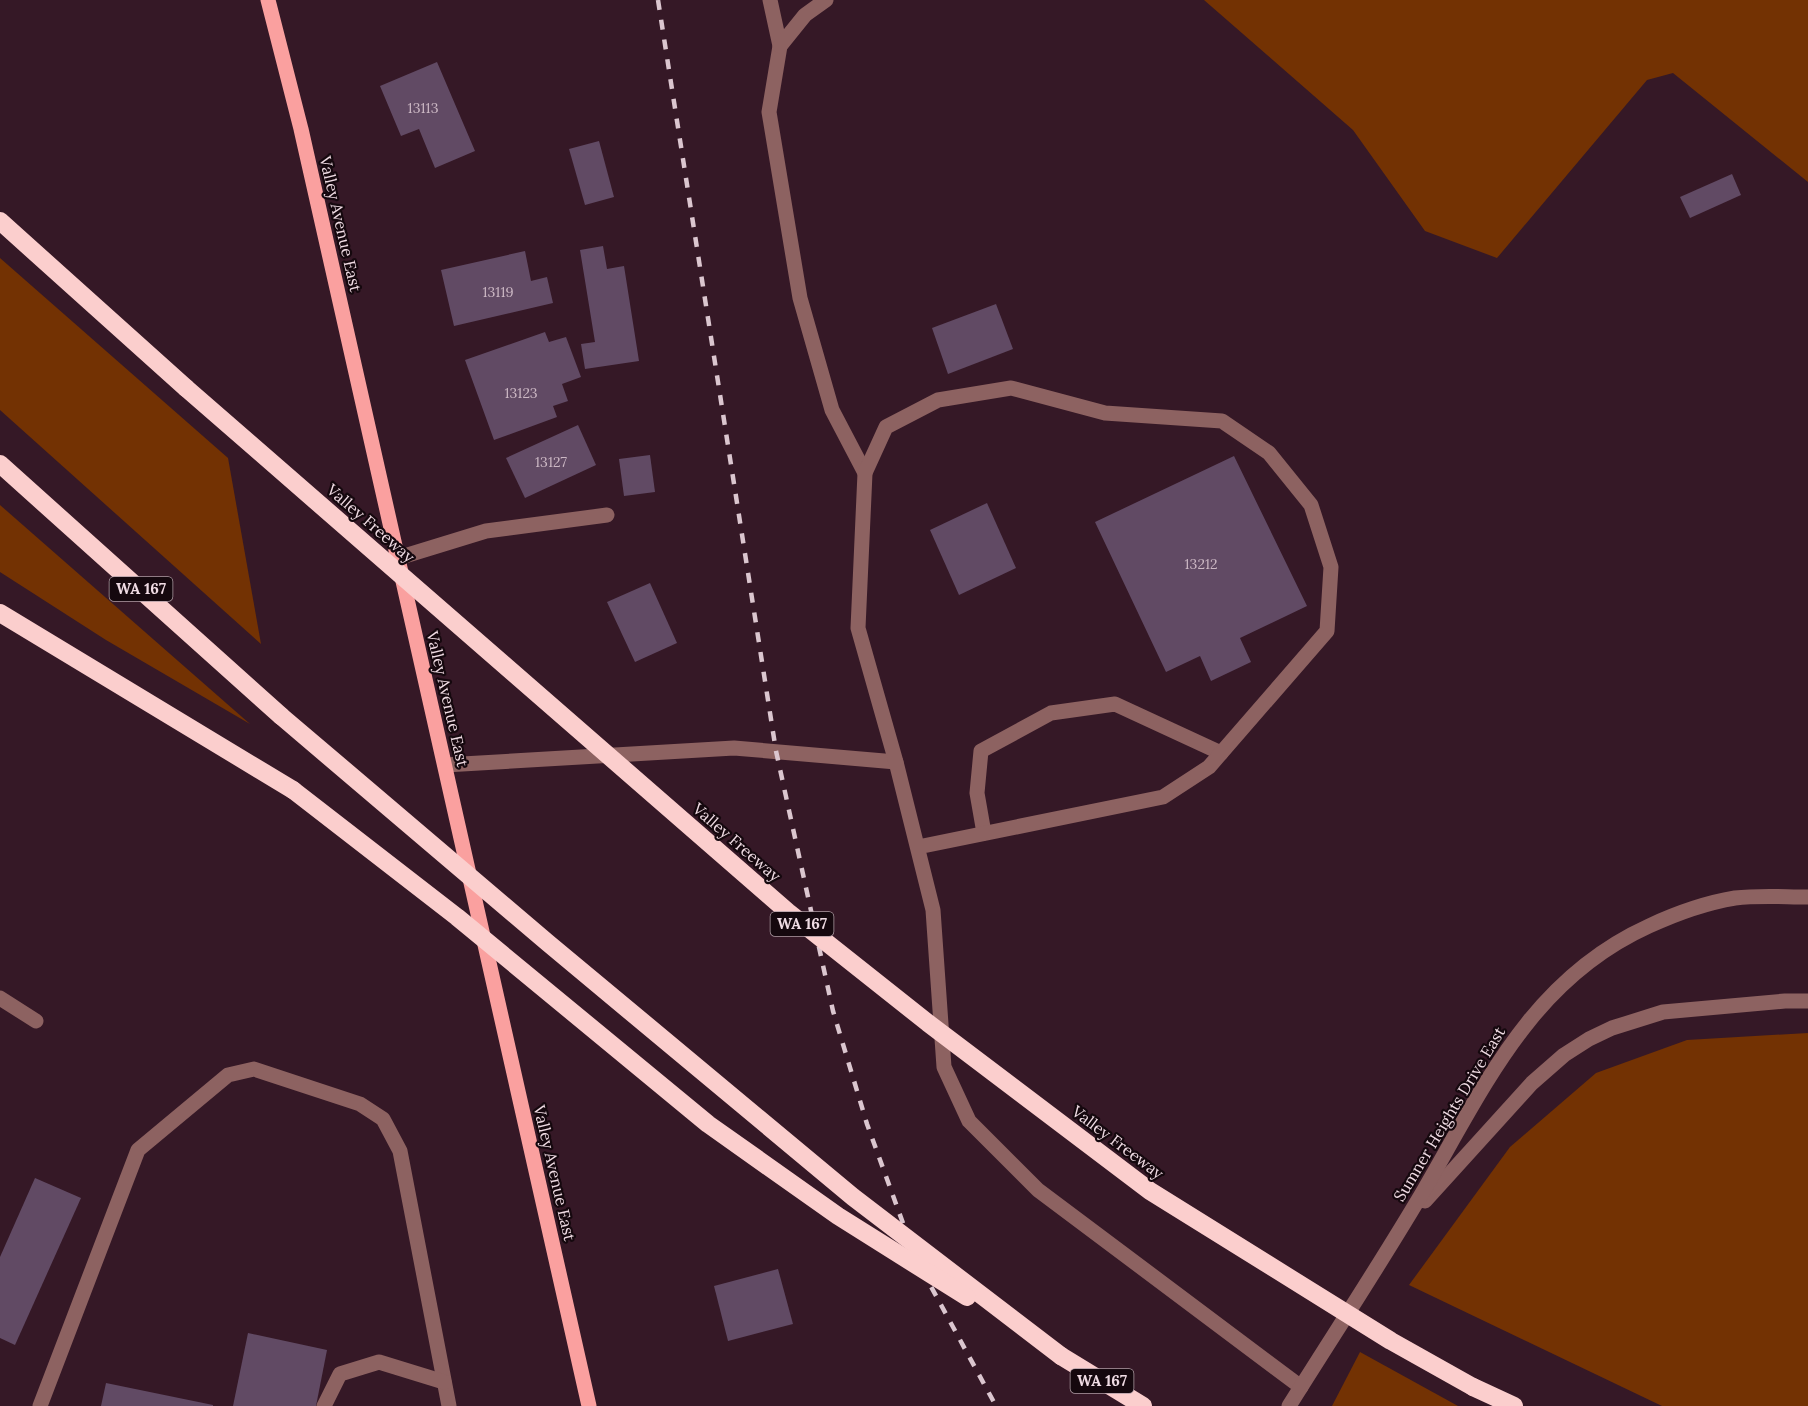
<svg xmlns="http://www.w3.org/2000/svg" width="1808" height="1406" font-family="Lora,serif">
  <rect width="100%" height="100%" fill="#351826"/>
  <!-- green -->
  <g fill="#733203">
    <polygon points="1204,0 1808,0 1808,182 1673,73 1647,80 1497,258 1425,231 1353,130"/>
    <polygon points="0,258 228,458 261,644 0,410"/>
    <polygon points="0,505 250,724 106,640 0,572"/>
    <polygon points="1808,1033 1808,1406 1662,1406 1409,1285 1510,1147 1596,1073 1687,1040"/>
    <polygon points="1360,1352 1458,1406 1332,1406"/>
  </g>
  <!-- building -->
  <g fill="#614a64">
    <polygon points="437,62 475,151 435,168 419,129 401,136 380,86"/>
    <polygon points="599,141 614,197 585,205 569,149"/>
    <polygon points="1732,174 1741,195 1690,218 1680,197"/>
    <polygon points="603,246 607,269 624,266 639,361 585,369 581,344 595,342 580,250"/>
    <polygon points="525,251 531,281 547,277 553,303 454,326 441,270"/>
    <polygon points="996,304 1013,349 948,374 932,328"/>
    <polygon points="545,332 549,342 566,337 581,377 562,384 568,401 553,406 557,417 494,440 465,360"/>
    <polygon points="578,425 596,465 525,498 506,458"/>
    <polygon points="650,455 655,492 624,496 619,459"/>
    <polygon points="1234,456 1307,606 1240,638 1251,662 1211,681 1200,656 1166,672 1095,522"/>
    <polygon points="987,503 1016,568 959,595 930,530"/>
    <polygon points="650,583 677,643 635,662 607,602"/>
    <polygon points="35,1178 81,1198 15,1345 0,1338 0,1257"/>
    <polygon points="778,1269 793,1324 728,1341 714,1286"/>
    <polygon points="248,1333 327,1350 316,1406 233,1406"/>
    <polygon points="106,1383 213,1405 213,1406 101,1406"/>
  </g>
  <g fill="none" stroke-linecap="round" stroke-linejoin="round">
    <!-- minor -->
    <g stroke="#8d6261" stroke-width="15">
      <polyline points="770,0 780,46 769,112 800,298 832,410 865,473"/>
      <polyline points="780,46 805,15 826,0"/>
      <polyline points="398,558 486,531 607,515"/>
      <polyline points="445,765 734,748 896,762"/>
      <polyline points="984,833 977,793 981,751 1051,713 1115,704 1221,753"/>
      <polyline points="918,847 1163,797 1209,767 1327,631 1331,567 1311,505 1269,453 1222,421 1105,413 1011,388 938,400 886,427 865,473 858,628 896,762 933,910 944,1067 969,1121 1038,1190 1301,1387"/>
      <polyline points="0,998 36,1021"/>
      <polyline points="1425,1201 1532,1083 1564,1055 1589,1039 1612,1028 1663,1012 1785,1001 1808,1001"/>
      <polyline points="40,1406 138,1150 228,1075 254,1069 360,1104 383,1119 400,1151 449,1406"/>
      <polyline points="324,1406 340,1374 379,1362 444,1382"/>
      <path d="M1289 1406C1334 1334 1381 1263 1424 1190 1485 1085 1532 979 1649 926 1677 913 1705 903 1735 898 1759 895 1784 897 1808 897"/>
    </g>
    <!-- major -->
    <polyline stroke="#faa09f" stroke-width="15" points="268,0 301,129 589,1406"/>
    <!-- highway -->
    <g stroke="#fbcecd" stroke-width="18">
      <polyline points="0,221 186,388"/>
      <polyline points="0,464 281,716"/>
      <polyline points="0,613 293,790"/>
      <polyline points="1061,1356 1143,1406"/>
      <polyline points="1473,1387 1514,1406"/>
    </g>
    <!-- rail -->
    <polyline stroke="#dbc6cf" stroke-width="4.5" stroke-dasharray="10 10" stroke-linecap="butt" points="658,0 776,751 833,1011 867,1124 916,1259 996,1406"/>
    <!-- highway-bridge -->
    <g stroke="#fbcecd" stroke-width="18">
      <polyline points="186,388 788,912 928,1023 1150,1191 1391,1341 1473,1387"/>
      <polyline points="281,716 548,943 853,1197 1061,1356"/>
      <polyline points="293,790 457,917 708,1124 838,1216 967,1297"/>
    </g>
  </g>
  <g text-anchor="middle" stroke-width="4.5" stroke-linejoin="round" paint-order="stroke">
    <!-- number labels -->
    <g font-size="14" fill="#ccb8c4">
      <text x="423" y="113">13113</text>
      <text x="498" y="297">13119</text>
      <text x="521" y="398">13123</text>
      <text x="551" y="467">13127</text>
      <text x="1201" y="569">13212</text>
    </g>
    <!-- shield labels -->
    <g fill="#15080e" stroke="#ae9ca4" stroke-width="1.5">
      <rect x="109.5" y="577" width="63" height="24" rx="4.5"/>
      <rect x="770.5" y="912" width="63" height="24" rx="4.5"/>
      <rect x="1070.5" y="1369" width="63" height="24" rx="4.5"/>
    </g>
    <g font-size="15" font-weight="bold" fill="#f0dce4">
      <text x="141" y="594">WA 167</text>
      <text x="802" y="929">WA 167</text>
      <text x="1102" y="1386">WA 167</text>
    </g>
    <!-- street labels -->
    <g font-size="16" fill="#f0dce4" stroke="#15080e">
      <text transform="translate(341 224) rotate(77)" y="6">Valley Avenue East</text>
      <text transform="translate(371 523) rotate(41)" y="6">Valley Freeway</text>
      <text transform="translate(448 699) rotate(77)" y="6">Valley Avenue East</text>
      <text transform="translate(737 842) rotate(41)" y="6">Valley Freeway</text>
      <text transform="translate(1449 1114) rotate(-59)" y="6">Sumner Heights Drive East</text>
      <text transform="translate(1118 1142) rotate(37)" y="6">Valley Freeway</text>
      <text transform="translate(555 1173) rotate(77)" y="6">Valley Avenue East</text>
    </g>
  </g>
</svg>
